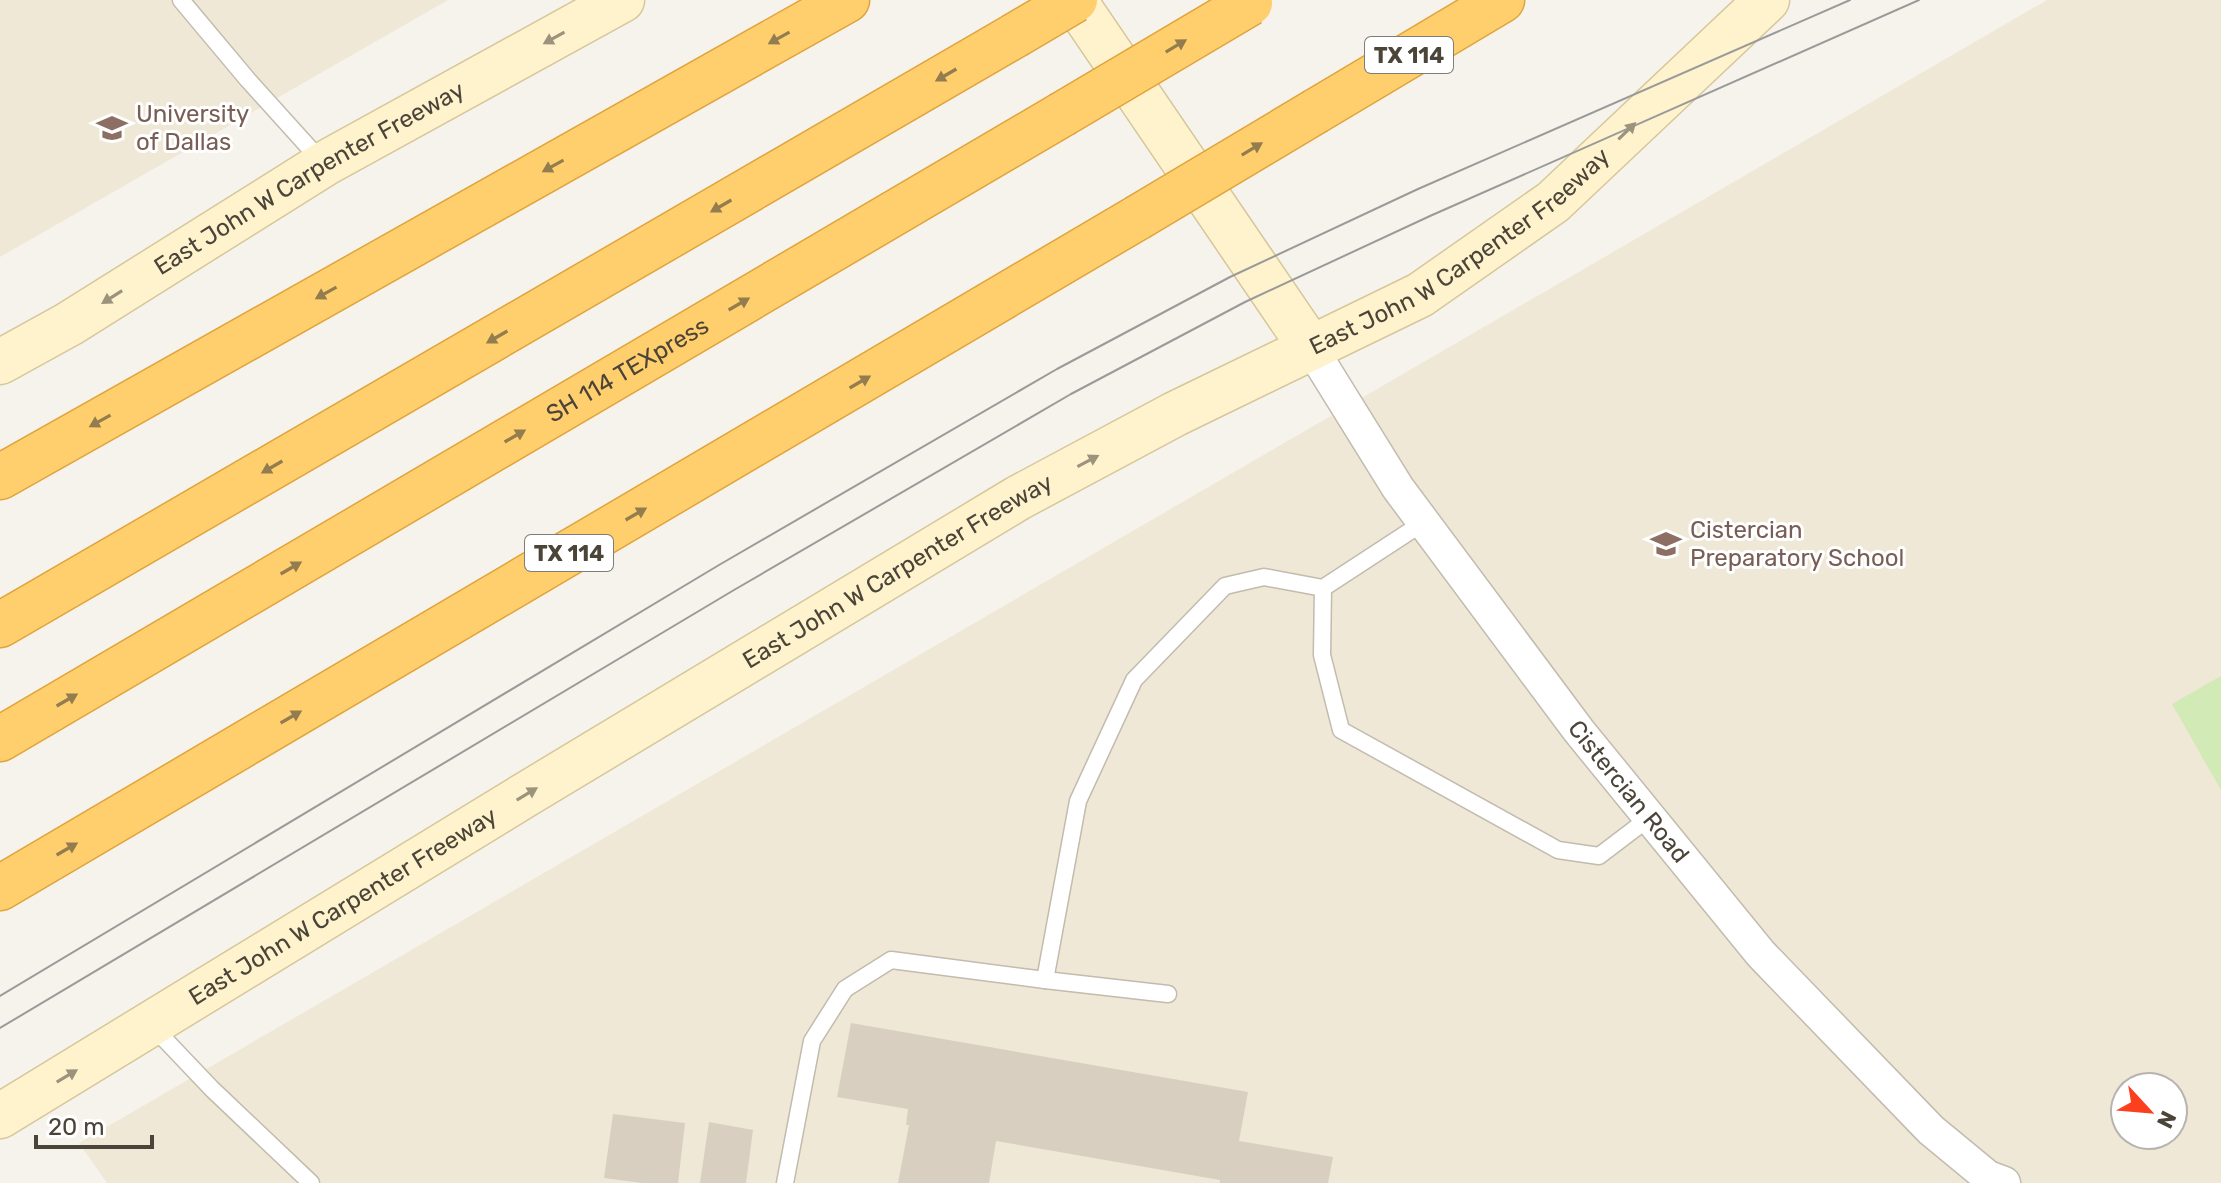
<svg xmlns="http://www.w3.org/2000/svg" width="2221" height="1183" font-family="Rubik,sans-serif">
  <rect width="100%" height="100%" fill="#f6f3ec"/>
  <!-- education -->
  <g fill="#efe8d6" fill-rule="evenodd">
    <polygon points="0,0 448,0 0,257"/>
    <path d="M2047 0H2221V1183H107L79 1143ZM2125 1087H2173V1135H2125Z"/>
  </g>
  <!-- green -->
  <polygon fill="#d2eab5" points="2221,676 2221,790 2172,704"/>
  <!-- building -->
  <g fill="#d8cfc1">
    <polygon points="851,1023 1248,1092 1239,1141 1333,1157 1328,1183 1220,1183 1220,1180 996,1141 989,1183 898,1183 909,1125 906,1125 908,1109 837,1097"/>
    <polygon points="613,1114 685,1123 678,1183 642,1183 604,1178"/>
    <polygon points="709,1122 753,1130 746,1183 700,1183"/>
  </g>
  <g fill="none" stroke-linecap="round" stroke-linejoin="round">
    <!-- service casing -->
    <g stroke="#c2bbae" stroke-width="19">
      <g id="service">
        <polyline points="181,0 248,80 323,163"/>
        <polyline points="1323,588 1322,655 1341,730 1558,850 1599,856 1649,818"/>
        <polyline points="1045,980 1168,994"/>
        <polyline points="153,1027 212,1089 311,1183"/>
        <polyline points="785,1183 812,1041 845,989 891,960 1045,980 1078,801 1134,680 1225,586 1264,577 1323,588 1424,522"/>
      </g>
    </g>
    <!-- minor casing -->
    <g stroke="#c2bbae" stroke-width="35">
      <g id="minor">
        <path id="s1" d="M1311 348 1398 488 1579 731 1761 954 1931 1130 1988 1177 2004 1183"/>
      </g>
    </g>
    <!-- secondary casing -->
    <g stroke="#d6c79b" stroke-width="47">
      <g id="secondary">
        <polyline points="1074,0 1311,348"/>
        <path id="s2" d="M0 362 69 324 324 164 622 0"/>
        <path id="s3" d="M0 1116 525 795 1018 498 1175 414 1420 295 1553 202 1767 0"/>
      </g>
    </g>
    <!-- motorway casing -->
    <g stroke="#e0a43c" stroke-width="47">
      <g id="motorway">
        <polyline points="1316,111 1502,0"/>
        <polyline points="0,477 847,0"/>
        <polyline points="0,625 1014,36"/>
        <path id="s4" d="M0 739 1061 115"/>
        <polyline points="0,888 1137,218"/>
      </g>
    </g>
    <!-- service -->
    <use href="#service" stroke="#fff" stroke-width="16"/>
    <!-- minor -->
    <use href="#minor" stroke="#fff" stroke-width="32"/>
    <!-- secondary -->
    <use href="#secondary" stroke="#fff3cd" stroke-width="44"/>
    <!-- motorway -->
    <use href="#motorway" stroke="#ffcf6e" stroke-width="44"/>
    <!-- tram -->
    <g stroke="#9a9a9a" stroke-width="2">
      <polyline points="0,996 719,565 1057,369 1230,277 1418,189 1850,0"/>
      <polyline points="0,1028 734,590 1071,394 1245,302 1430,216 1919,0"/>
    </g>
    <!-- motorway-bridge casing -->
    <g stroke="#e0a43c" stroke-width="47" stroke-linecap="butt">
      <g id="motorway-bridge">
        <polyline points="1014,36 1075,0"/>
        <polyline points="1061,115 1250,3"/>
        <polyline points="1137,218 1316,111"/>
      </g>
    </g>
    <!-- motorway-bridge -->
    <use href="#motorway-bridge" stroke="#ffcf6e" stroke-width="44"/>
  </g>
  <!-- one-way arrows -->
  <defs><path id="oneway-solid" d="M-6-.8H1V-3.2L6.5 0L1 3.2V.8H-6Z" transform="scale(2)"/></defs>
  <g fill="#9c937c">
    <use href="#oneway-solid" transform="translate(554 38) rotate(151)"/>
    <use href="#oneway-solid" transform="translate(1627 131) rotate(-44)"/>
    <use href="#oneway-solid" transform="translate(112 297) rotate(148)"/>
    <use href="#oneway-solid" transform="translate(1088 461) rotate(-28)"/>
    <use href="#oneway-solid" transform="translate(527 794) rotate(-31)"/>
    <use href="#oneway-solid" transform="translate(67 1076) rotate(-31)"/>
  </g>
  <g fill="#937c4e">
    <use href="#oneway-solid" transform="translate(779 38) rotate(151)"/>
    <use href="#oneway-solid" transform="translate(1176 46) rotate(-31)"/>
    <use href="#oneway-solid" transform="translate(946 75) rotate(150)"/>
    <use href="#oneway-solid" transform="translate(1252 149) rotate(-31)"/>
    <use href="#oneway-solid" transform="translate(553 166) rotate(151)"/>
    <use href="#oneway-solid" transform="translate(721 206) rotate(150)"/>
    <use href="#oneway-solid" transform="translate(326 293) rotate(151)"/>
    <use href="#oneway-solid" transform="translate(739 304) rotate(-30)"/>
    <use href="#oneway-solid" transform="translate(497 337) rotate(150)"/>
    <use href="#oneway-solid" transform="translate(860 382) rotate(-30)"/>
    <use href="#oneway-solid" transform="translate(100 421) rotate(151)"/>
    <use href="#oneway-solid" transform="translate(515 436) rotate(-30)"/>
    <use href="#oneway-solid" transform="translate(272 467) rotate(150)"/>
    <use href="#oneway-solid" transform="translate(636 514) rotate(-30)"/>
    <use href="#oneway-solid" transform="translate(291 568) rotate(-30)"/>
    <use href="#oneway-solid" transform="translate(67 700) rotate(-30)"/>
    <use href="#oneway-solid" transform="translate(291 717) rotate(-30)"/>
    <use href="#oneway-solid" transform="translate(67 849) rotate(-30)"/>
  </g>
  <!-- icons -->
  <defs>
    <g id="university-bare" transform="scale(2.4)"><path d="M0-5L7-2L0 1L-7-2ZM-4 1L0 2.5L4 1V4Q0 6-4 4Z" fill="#8d6e63" stroke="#fff" stroke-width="2.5" paint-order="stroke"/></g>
    <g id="school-bare" transform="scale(2.4)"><path d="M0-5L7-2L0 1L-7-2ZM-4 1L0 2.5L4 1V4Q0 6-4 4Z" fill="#8d6e63" stroke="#fff" stroke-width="2.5" paint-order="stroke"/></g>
  </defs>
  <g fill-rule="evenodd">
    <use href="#university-bare" x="112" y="128"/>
    <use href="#school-bare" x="1666" y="544"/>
  </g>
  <g text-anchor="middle" stroke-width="6" stroke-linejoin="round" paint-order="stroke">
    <!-- shield labels -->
    <g fill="#fff" stroke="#817c74" stroke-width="2">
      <rect x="1365" y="37" width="88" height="36" rx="6"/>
      <rect x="525" y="535" width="88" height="36" rx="6"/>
    </g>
    <g font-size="22" font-weight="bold" fill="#4b4439">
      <text x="1409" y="63">TX 114</text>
      <text x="569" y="561">TX 114</text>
    </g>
    <!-- education labels -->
    <g font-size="24" fill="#785e54" stroke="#fff" text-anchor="start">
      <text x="136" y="122">University<tspan x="136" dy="28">of Dallas</tspan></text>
      <text x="1690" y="538">Cistercian<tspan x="1690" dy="28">Preparatory School</tspan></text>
    </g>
    <!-- street labels -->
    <g font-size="24" fill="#4b4439" stroke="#fff">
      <text dy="8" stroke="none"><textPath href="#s2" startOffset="360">East John W Carpenter Freeway</textPath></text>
      <text dy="8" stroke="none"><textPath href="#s3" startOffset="1698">East John W Carpenter Freeway</textPath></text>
      <text dy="8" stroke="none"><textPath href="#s4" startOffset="728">SH 114 TEXpress</textPath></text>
      <text dy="8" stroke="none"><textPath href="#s3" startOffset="1050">East John W Carpenter Freeway</textPath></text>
      <text dy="8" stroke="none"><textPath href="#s1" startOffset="546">Cistercian Road</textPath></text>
      <text dy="8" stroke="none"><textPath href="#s3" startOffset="402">East John W Carpenter Freeway</textPath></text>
    </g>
  </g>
  <!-- north arrow -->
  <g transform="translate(2149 1111) rotate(116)"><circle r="38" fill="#ffffff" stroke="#b7b4b0" stroke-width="2"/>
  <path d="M0-6L14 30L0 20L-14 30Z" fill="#fc3f1d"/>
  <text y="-12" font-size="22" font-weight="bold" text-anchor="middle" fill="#4b4439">N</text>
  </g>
  <!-- scale -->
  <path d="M36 1135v12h116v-12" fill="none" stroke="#4b4439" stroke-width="4"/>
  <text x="48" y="1135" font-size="24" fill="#4b4439" stroke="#ffffff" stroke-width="6" paint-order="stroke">20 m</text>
</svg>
